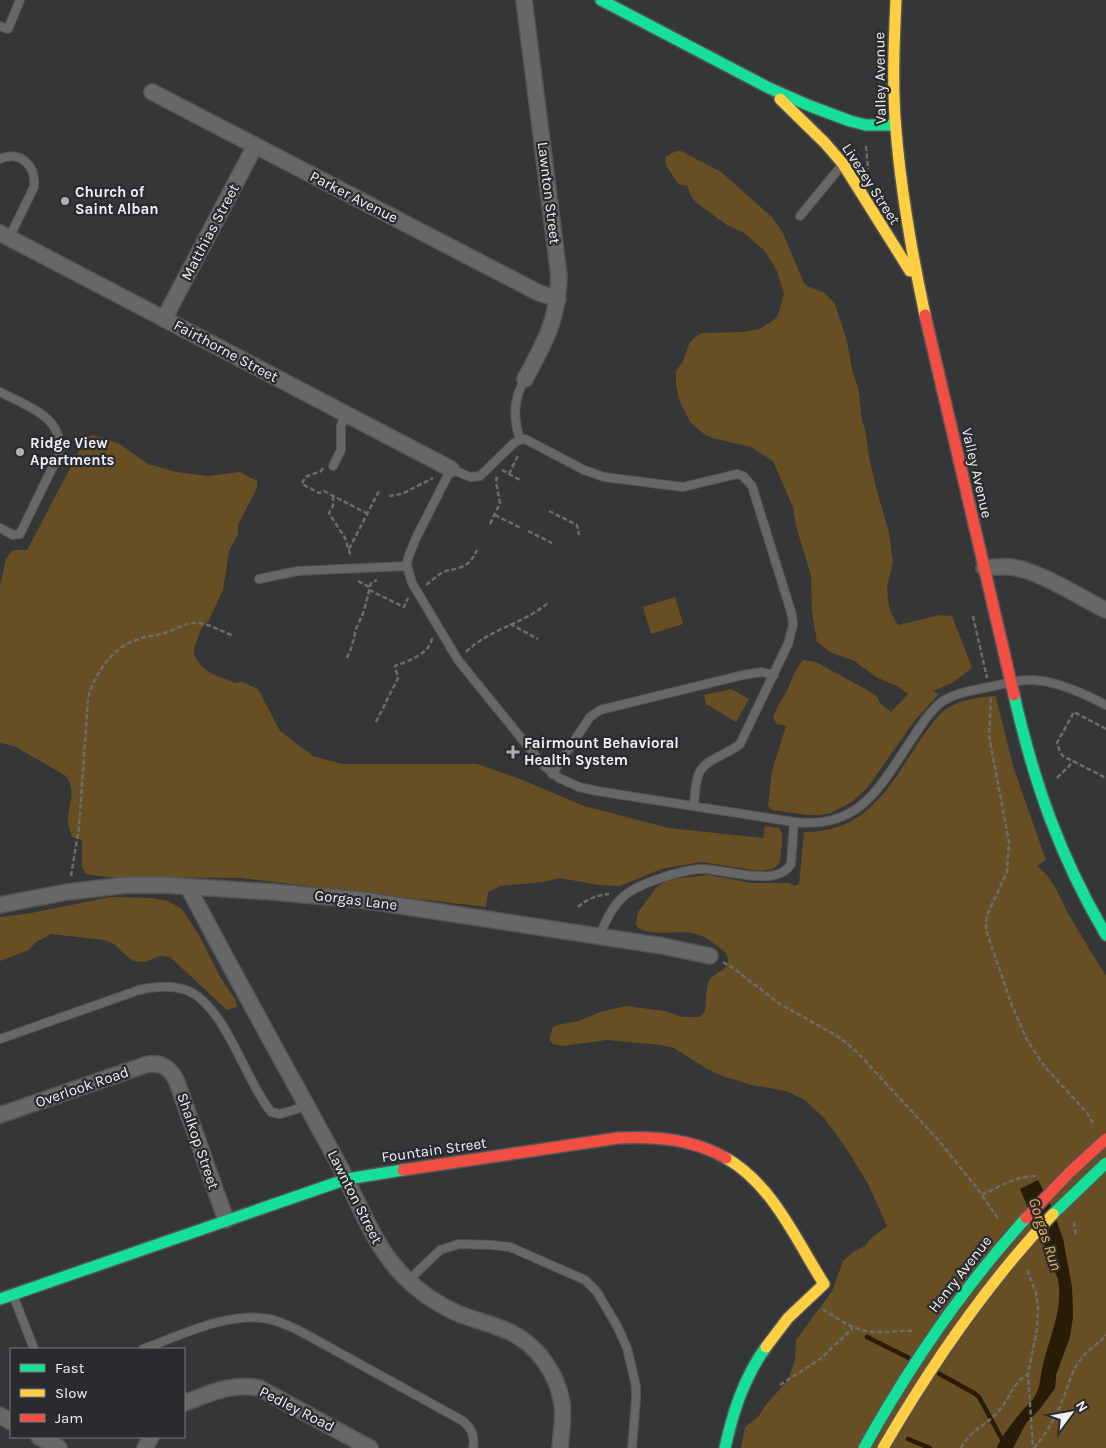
<svg xmlns="http://www.w3.org/2000/svg" width="1106" height="1448" font-family="Karla,sans-serif">
  <rect width="100%" height="100%" fill="#353637"/>
  <!-- green -->
  <g fill="#674e23">
    <path d="M676 151H681L721 172 772 217 783 233 804 283 807 286 825 293 835 304 847 341 852 369 859 392 862 422 865 428 869 457 876 488 889 532 893 563 887 587 888 600 891 613 898 625 940 615 952 616 970 662 972 668 952 683 933 691 939 694 915 720 868 787 852 802 831 813 820 815H807L772 810 768 806 772 771 786 726 777 724 773 718C776 708 781 701 786 692 793 679 793 672 803 660L816 662 876 695 880 703 891 712 908 694 897 686 876 677 853 660 832 653 817 642 812 612 811 576 796 526 793 507 773 461 751 447 712 438 704 434 690 422 680 402 676 384V371L683 361 689 344 694 338 702 333 742 332 760 329 775 319 778 315 784 294 777 271 765 251 744 233 727 225 698 204 692 198 687 186 678 184 666 165 665 157Z"/>
    <path d="M92 435 104 438 121 445 148 464 176 472 208 476 240 472 257 481V488L238 525V534L229 551 223 590 209 620 201 629 194 648V655L201 666 212 674 236 683 242 682 258 689 280 731 313 756 342 764H477L520 779 584 806 669 828 763 838 765 826 779 828 782 833V841L780 862 777 866 772 869 760 871 701 862 661 869 620 886 599 885 560 878 544 882 500 886 488 892 486 907 241 878 107 877 86 874 82 867V840L72 837C71 832 68 826 68 821 68 805 77 790 66 776L14 746 0 743V585L6 559 13 550H27L86 438Z"/>
    <polygon points="675,597 683,624 651,634 643,607"/>
    <polygon points="731,689 749,699 736,722 706,704 704,695"/>
    <path d="M994 696 996 697 1014 769 1046 860 1037 866C1053 877 1060 898 1069 915 1081 935 1093 956 1106 976V1448H1013L1026 1423 1039 1410 1055 1388 1056 1375 1073 1317 1072 1287 1063 1239 1052 1208 1038 1180 1021 1189 1058 1279C1064 1311 1048 1339 1042 1370 1040 1380 1040 1390 1033 1399 1031 1403 1026 1406 1023 1410 1016 1418 999 1439 997 1448H741L745 1427 758 1417 765 1406 788 1380 795 1360 796 1340 832 1291 843 1261 853 1252 865 1246 870 1239 887 1226 868 1184 846 1148 824 1118 805 1100 786 1091 752 1085 722 1076 707 1069 674 1048 661 1045 607 1040 562 1046 553 1044 550 1041V1037L553 1027 557 1025 579 1021 600 1012 626 1006 665 1011 682 1017H700L705 1011C706 1002 706 991 708 983 712 970 737 971 725 952 718 947 709 938 699 935 679 928 657 938 638 928L636 924 638 912 656 888 666 881 679 878 709 875 751 883H790L794 886 799 884 804 832C869 832 889 786 921 739 928 729 936 716 946 709 960 700 977 697 994 696Z"/>
    <polygon points="111,897 152,898 168,901 182,909 200,937 219,975 236,1001 237,1007 227,1010 170,957 160,956 145,962 134,961 130,959 114,944 104,940 51,934 36,942 29,950 0,961 0,917 31,913"/>
  </g>
  <!-- water -->
  <path fill="#281c07" d="M1038 1180 1052 1208 1063 1239 1072 1287 1073 1317 1070 1337 1056 1375 1055 1388 1039 1410 1026 1423 1013 1448H997C999 1439 1016 1418 1023 1410 1026 1406 1031 1403 1033 1399 1040 1390 1040 1380 1042 1370 1048 1339 1064 1311 1058 1279L1020 1189Z"/>
  <g fill="none" stroke-linecap="round" stroke-linejoin="round">
    <!-- stream -->
    <g stroke="#281c07" stroke-width="4.5">
      <polyline points="867,1337 909,1358"/>
      <polyline points="938,1373 974,1393 979,1397 1004,1443"/>
      <polyline points="908,1439 930,1448"/>
    </g>
    <!-- lane casing -->
    <g stroke="#535455" stroke-width="10">
      <g id="lane">
        <polyline points="0,26 8,29 20,0"/>
        <path d="M0 159C21 150 36 166 34 187L9 238"/>
        <polyline points="800,216 842,165"/>
        <path d="M0 392C27 406 65 417 59 454L20 534 13 535 0 528"/>
        <path d="M520 440C513 417 513 400 525 379"/>
        <polyline points="333,466 341,450 341,426 345,414"/>
        <polyline points="259,579 298,571 407,566"/>
        <polyline points="552,774 590,717 600,710 743,675 762,672 774,675"/>
        <path d="M694 806C695 795 695 780 700 771 708 758 729 754 740 744L788 644 793 625 792 615 752 486 743 476 737 474 683 487 604 477 584 470 525 439 520 440 514 443 480 476 470 477 451 469 416 538 408 558 407 566 412 583 458 660 543 765 559 778 579 787 597 791 794 822C862 830 881 784 914 736 922 724 929 712 940 703 955 692 976 690 994 686 1006 683 1019 680 1031 680 1055 680 1085 694 1106 705"/>
        <path d="M599 937C605 923 611 908 622 898 635 884 682 870 700 869 724 868 776 889 791 864L794 822"/>
        <path d="M0 1039 139 990C157 986 180 984 196 995 230 1020 245 1079 271 1112L280 1114 307 1106"/>
        <polyline points="408,1281 440,1250 459,1244 492,1245 510,1247 585,1280 597,1292 617,1326 627,1348 636,1386 636,1399 632,1448"/>
        <polyline points="13,1295 34,1349"/>
        <path d="M143 1349C181 1335 229 1311 269 1319 279 1321 289 1326 298 1330L463 1421C472 1429 475 1436 473 1448"/>
      </g>
    </g>
    <!-- street casing -->
    <g stroke="#535455" stroke-width="18">
      <g id="street">
        <path d="M524 0 559 276C558 320 545 342 525 379"/>
        <polyline points="152,92 539,293 558,299"/>
        <polyline points="0,233 451,469"/>
        <polyline points="164,319 255,146"/>
        <path d="M984 568C994 567 1002 566 1011 567 1038 570 1081 598 1106 610"/>
        <path d="M188 887C237 980 288 1071 338 1163 356 1196 373 1244 399 1271 415 1289 435 1303 457 1313 474 1320 493 1324 510 1332 537 1345 557 1373 562 1403 564 1418 561 1433 560 1448"/>
        <polyline points="0,905 67,892 127,885 164,885 273,892 362,900 663,946 710,956"/>
        <path d="M0 1115 145 1065C161 1061 171 1068 177 1082L226 1220"/>
        <path d="M184 1403C209 1394 232 1382 259 1388L370 1448"/>
        <polyline points="0,1415 11,1422"/>
        <polyline points="39,1437 59,1448"/>
        <polyline points="145,1448 151,1437"/>
      </g>
    </g>
    <!-- fast casing -->
    <g stroke="#535455" stroke-width="14">
      <g id="fast">
        <polyline points="601,0 769,88 810,106 850,121 866,125 895,125"/>
        <path d="M1014 695C1034 783 1060 857 1106 935"/>
        <polyline points="0,1299 347,1179 403,1170"/>
        <path d="M725 1448C733 1411 744 1378 766 1347"/>
      </g>
    </g>
    <!-- slow casing -->
    <g stroke="#535455" stroke-width="14">
      <g id="slow">
        <path d="M896 0C894 43 892 87 896 130 901 192 912 254 925 315"/>
        <polyline points="780,99 825,143 843,164 910,271"/>
        <path d="M726 1158C773 1185 796 1240 824 1284L788 1318 766 1347"/>
      </g>
    </g>
    <!-- jam casing -->
    <g stroke="#535455" stroke-width="14">
      <g id="jam">
        <polyline points="925,315 1014,695"/>
        <path d="M403 1170 618 1138C656 1136 692 1139 726 1158"/>
      </g>
    </g>
    <!-- path -->
    <g stroke="#6b6c6d" stroke-width="2.5" stroke-dasharray="5 2.5" stroke-linecap="butt">
      <polyline points="866,146 868,169"/>
      <polyline points="323,468 321,471 305,477 302,484 319,493 324,491 368,514"/>
      <polyline points="502,470 520,480"/>
      <polyline points="509,474 518,455"/>
      <polyline points="333,496 333,506 329,513 345,538 351,557"/>
      <polyline points="389,496 402,494 433,478"/>
      <polyline points="549,511 577,525 579,535"/>
      <polyline points="495,515 521,528"/>
      <polyline points="490,524 500,503 496,482 497,475"/>
      <polyline points="528,531 552,543"/>
      <polyline points="349,549 379,491"/>
      <polyline points="358,581 369,587"/>
      <path d="M426 585C432 581 439 573 446 571 463 567 469 567 477 550"/>
      <polyline points="369,590 404,607 408,598"/>
      <polyline points="973,616 987,678"/>
      <polyline points="510,624 538,639"/>
      <path d="M466 652C489 629 523 624 548 603"/>
      <polyline points="347,658 352,646 356,629 364,611 371,583 377,580"/>
      <polyline points="991,698 989,736 1009,842 1007,872 987,915 986,930 1011,1003 1026,1038 1044,1066 1087,1113 1094,1125"/>
      <path d="M376 722 398 678 395 666C408 661 430 654 432 638"/>
      <polyline points="1106,729 1074,712 1057,743 1060,752 1063,756 1106,778"/>
      <polyline points="1057,778 1074,761"/>
      <path d="M71 876 79 828 88 698C95 673 112 647 139 639 147 636 156 636 165 633 174 630 185 623 194 623 207 622 222 632 234 636"/>
      <path d="M578 907C587 899 597 895 609 894"/>
      <polyline points="723,962 733,968 780,1004 839,1037 857,1052 939,1141 977,1188 999,1220"/>
      <path d="M982 1195C999 1186 1019 1175 1039 1176"/>
      <polyline points="1074,1222 1076,1237"/>
      <polyline points="1027,1270 1036,1293 1038,1307 1037,1329 1028,1374 1033,1448"/>
      <path d="M823 1309C838 1319 854 1331 873 1332 886 1333 898 1330 912 1331"/>
      <polyline points="780,1385 820,1359 853,1328"/>
      <path d="M961 1448C970 1431 981 1428 994 1416 1009 1403 1009 1386 1028 1374"/>
      <path d="M1034 1448C1046 1434 1055 1419 1062 1401 1068 1387 1071 1371 1081 1359 1088 1349 1099 1344 1106 1335"/>
    </g>
    <!-- lane -->
    <use href="#lane" stroke="#676767" stroke-width="8"/>
    <!-- street -->
    <use href="#street" stroke="#676767" stroke-width="15"/>
    <!-- fast -->
    <use href="#fast" stroke="#16e098" stroke-width="11"/>
    <!-- slow -->
    <use href="#slow" stroke="#ffcf43" stroke-width="11"/>
    <!-- jam -->
    <use href="#jam" stroke="#f24e42" stroke-width="11"/>
    <!-- fast-bridge casing -->
    <g stroke="#535455" stroke-width="14" stroke-linecap="butt">
      <g id="fast-bridge">
        <polyline points="1053,1214 1106,1163"/>
        <path d="M864 1448C910 1365 962 1289 1026 1218"/>
      </g>
    </g>
    <!-- slow-bridge casing -->
    <g stroke="#535455" stroke-width="14" stroke-linecap="butt">
      <path id="slow-bridge" d="M883 1448C932 1364 986 1284 1053 1214"/>
    </g>
    <!-- jam-bridge casing -->
    <g stroke="#535455" stroke-width="14" stroke-linecap="butt">
      <polyline id="jam-bridge" points="1026,1218 1070,1172 1106,1139"/>
    </g>
    <!-- fast-bridge -->
    <use href="#fast-bridge" stroke="#16e098" stroke-width="11"/>
    <!-- slow-bridge -->
    <use href="#slow-bridge" stroke="#ffcf43" stroke-width="11"/>
    <!-- jam-bridge -->
    <use href="#jam-bridge" stroke="#f24e42" stroke-width="11"/>
  </g>
  <!-- markers -->
  <g fill="#afb0b1" stroke="#2a2b2e" stroke-width="2">
    <circle cx="65" cy="201" r="5"/>
    <circle cx="20" cy="452" r="5"/>
    <path d="M510.5 744.5h5v5h5v5h-5v5h-5v-5h-5v-5h5z"/>
  </g>
  <g text-anchor="middle" stroke-width="4.5" stroke-linejoin="round" paint-order="stroke">
    <!-- street labels -->
    <g font-size="15" fill="#f0f1f3" stroke="#2a2b2e">
      <text transform="translate(880 78) rotate(-91)" y="5">Valley Avenue</text>
      <text transform="translate(871 184) rotate(57)" y="5">Livezey Street</text>
      <text transform="translate(549 193) rotate(83)" y="5">Lawnton Street</text>
      <text transform="translate(354 197) rotate(27)" y="5">Parker Avenue</text>
      <text transform="translate(210 232) rotate(-62)" y="5">Matthias Street</text>
      <text transform="translate(226 351) rotate(28)" y="5">Fairthorne Street</text>
      <text transform="translate(977 473) rotate(77)" y="5">Valley Avenue</text>
      <text transform="translate(356 900) rotate(7)" y="5">Gorgas Lane</text>
      <text transform="translate(82 1087) rotate(-19)" y="5">Overlook Road</text>
      <text transform="translate(198 1141) rotate(71)" y="5">Shalkop Street</text>
      <text transform="translate(434 1150) rotate(-8)" y="5">Fountain Street</text>
      <text transform="translate(355 1197) rotate(63)" y="5">Lawnton Street</text>
      <text transform="translate(960 1274) rotate(-52)" y="5">Henry Avenue</text>
      <text transform="translate(297 1409) rotate(27)" y="5">Pedley Road</text>
    </g>
    <!-- poi labels -->
    <g font-size="15" font-weight="bold" fill="#f0f1f3" stroke="#2a2b2e" text-anchor="start">
      <text x="75" y="197">Church of<tspan x="75" dy="17">Saint Alban</tspan></text>
      <text x="30" y="448">Ridge View<tspan x="30" dy="17">Apartments</tspan></text>
      <text x="524" y="748">Fairmount Behavioral<tspan x="524" dy="17">Health System</tspan></text>
    </g>
    <!-- water labels -->
    <g font-size="16" font-style="italic" fill="#efb247" stroke="#2a2b2e">
      <text transform="translate(1046 1234) rotate(72)" y="6">Gorgas Run</text>
    </g>
  </g>
  <!-- legend -->
  <rect x="10" y="1348" width="175" height="90" fill="#2a2b2e" stroke="#797a7d"/>
  <rect x="20" y="1364" width="25" height="8" fill="#16e098" stroke="#797a7d"/>
  <text x="55" y="1373" font-size="15" fill="#f0f1f3">Fast</text>
  <rect x="20" y="1389" width="25" height="8" fill="#ffcf43" stroke="#797a7d"/>
  <text x="55" y="1398" font-size="15" fill="#f0f1f3">Slow</text>
  <rect x="20" y="1414" width="25" height="8" fill="#f24e42" stroke="#797a7d"/>
  <text x="55" y="1423" font-size="15" fill="#f0f1f3">Jam</text>
  <!-- north arrow -->
  <g transform="translate(1071 1413) rotate(58)" stroke="#2a2b2e" stroke-width="4" paint-order="stroke">
  <path d="M0-4L9 19L0 12L-9 19Z" fill="#f0f1f3"/>
  <text y="-8" font-size="14" font-weight="bold" text-anchor="middle" fill="#f0f1f3">N</text>
  </g>
</svg>
